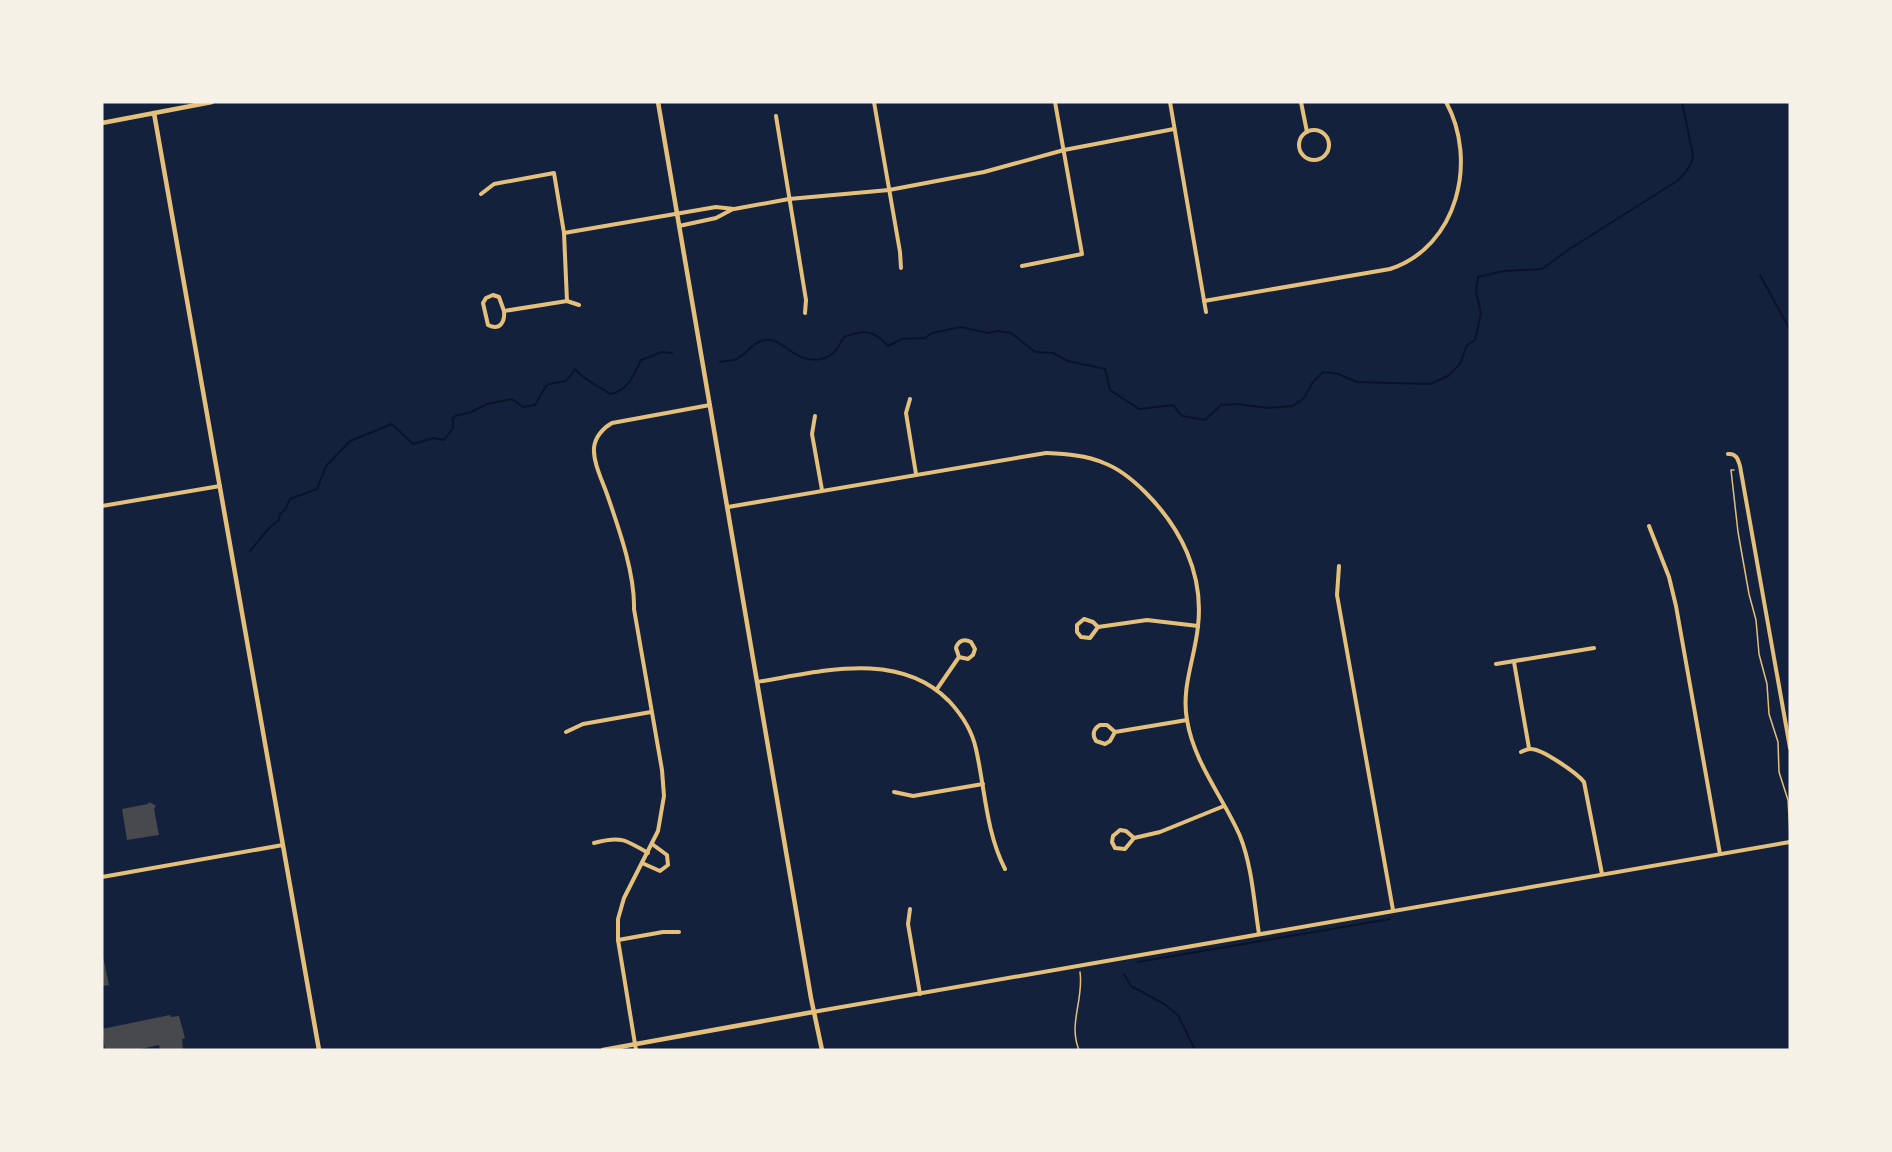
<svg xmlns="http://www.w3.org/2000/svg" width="1892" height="1152" font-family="Cabin,sans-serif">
  <rect width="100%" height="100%" fill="#14213d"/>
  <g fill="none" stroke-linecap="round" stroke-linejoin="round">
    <!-- stream -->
    <g stroke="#0b132b" stroke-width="2">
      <polyline points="1760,275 1790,330"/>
      <path d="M720 362C725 361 730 361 734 360 745 356 751 344 761 341 782 333 792 365 821 359 833 357 838 348 844 337 863 330 873 329 888 346L902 339 925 338 932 333 961 327 988 333 998 331 1011 333 1035 352 1053 353 1068 361 1105 369 1110 390 1139 409 1173 405 1182 416 1205 420 1221 405 1238 404 1268 408 1293 406 1304 398 1313 382 1323 372 1338 374 1357 382 1430 384 1448 376 1460 364 1467 345 1475 340 1481 313 1476 292 1478 277 1504 271 1542 269 1568 250 1677 181C1685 173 1692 166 1693 155L1682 102"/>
      <path d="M250 551 269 528 279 520 280 514 285 510 290 499 317 489 326 466 350 441 392 424 413 444 434 438 444 440 453 428V419L455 416 471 412 487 404 512 399 523 407 535 405 546 386 549 384 566 381 575 369C588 384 596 383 610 394 628 391 634 375 641 360L662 352 672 353"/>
      <polyline points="1138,962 1390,919"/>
      <polyline points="1124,974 1131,986 1164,1004 1178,1015 1195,1050"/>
    </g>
  </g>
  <!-- building -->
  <g fill="#48494c">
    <polygon points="149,802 156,806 154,809 159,835 127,840 122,809 148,804"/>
    <polygon points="102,952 109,985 102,986"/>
    <polygon points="170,1015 171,1017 179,1016 185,1038 182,1039 183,1050 160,1050 159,1045 136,1050 105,1050 102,1029"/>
  </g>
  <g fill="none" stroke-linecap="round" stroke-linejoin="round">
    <!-- path -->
    <g stroke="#e5c07b" stroke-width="1.5">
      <polyline points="1734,470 1731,470 1738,532 1749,594 1756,620 1759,654 1767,684 1769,714 1778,742 1779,772 1788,800 1790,833"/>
      <path d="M1079 1050C1068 1023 1084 1000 1080 972"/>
    </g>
    <!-- minor -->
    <g stroke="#e5c07b" stroke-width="4">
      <polyline points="874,102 900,252 901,268"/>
      <polyline points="1170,102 1206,312"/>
      <polyline points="1301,102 1307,132"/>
      <polyline points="776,116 806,300 805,313"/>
      <circle cx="1314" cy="145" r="15"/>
      <polyline points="481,194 494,184 554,173 564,233 567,301"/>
      <polyline points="679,226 716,218 733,209"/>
      <polyline points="564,233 716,207 734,209 789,199 889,190 984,172 1064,150 1174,129"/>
      <polyline points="1022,266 1082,254 1055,102"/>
      <path d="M1204 301 1390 269C1458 247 1478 160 1446 102"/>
      <path d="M504 311C505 322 500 331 488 325L483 303 486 298 493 295 499 297 504 311 567 301 579 305"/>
      <polyline points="910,399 906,413 916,474"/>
      <polyline points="815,416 812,434 822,490"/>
      <path d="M1728 454C1736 453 1738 459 1740 466L1790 748"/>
      <polyline points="102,506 220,486"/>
      <path d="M728 507 1046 453C1065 454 1086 455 1104 463 1120 469 1133 480 1145 492 1181 528 1204 574 1198 626 1195 658 1181 687 1187 720 1194 763 1223 797 1240 836 1252 866 1254 902 1259 934"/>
      <polyline points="1649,526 1669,577 1676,606 1720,854"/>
      <polyline points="1339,566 1337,595 1393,910"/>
      <polygon points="1084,619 1093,622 1098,627 1090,638 1081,637 1077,632 1077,625"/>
      <polyline points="1098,627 1147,620 1198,626"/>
      <polyline points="1514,662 1529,748"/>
      <polyline points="1496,664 1594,648"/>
      <path d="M757 682C820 672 898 649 949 701 962 715 972 730 976 749 985 789 986 832 1005 869"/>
      <path d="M937 689 959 657 968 659 973 655 975 649 971 642C964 638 958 641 956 648L959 657"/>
      <polyline points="566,732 583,724 651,712"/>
      <path d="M1115 732 1110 741 1105 744 1096 741C1092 735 1093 729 1100 725H1107L1115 732 1187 720"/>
      <path d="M1521 752C1523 751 1527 749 1530 749 1541 748 1577 773 1584 782L1602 874"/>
      <polyline points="894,792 913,796 983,784"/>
      <polyline points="1134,838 1126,831 1120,830 1113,836 1112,842 1115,848 1125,849 1134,838 1160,832 1224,806"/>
      <path d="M594 843C620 836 625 839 648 853"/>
      <polyline points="642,863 660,871 668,865 667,855 652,844"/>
      <polyline points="102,877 283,845"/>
      <polyline points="910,909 908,924 920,994"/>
      <polyline points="618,940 663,932 679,932"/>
      <polyline points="813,1012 1790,842"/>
      <path d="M636 1050 618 940V919L624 898 658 831 664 796 662 770 634 609C635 574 619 529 608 497 603 482 593 463 594 448 595 437 603 428 612 423L710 405"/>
    </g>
    <!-- tertiary -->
    <g stroke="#e5c07b" stroke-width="4.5">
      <polyline points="658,102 811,998 822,1050"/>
      <polyline points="154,113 319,1050"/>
      <polyline points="102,123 212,102"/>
      <polyline points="603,1050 813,1012"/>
    </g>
  </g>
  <!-- border -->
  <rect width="1892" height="1152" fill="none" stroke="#f6f1e7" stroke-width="207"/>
</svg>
